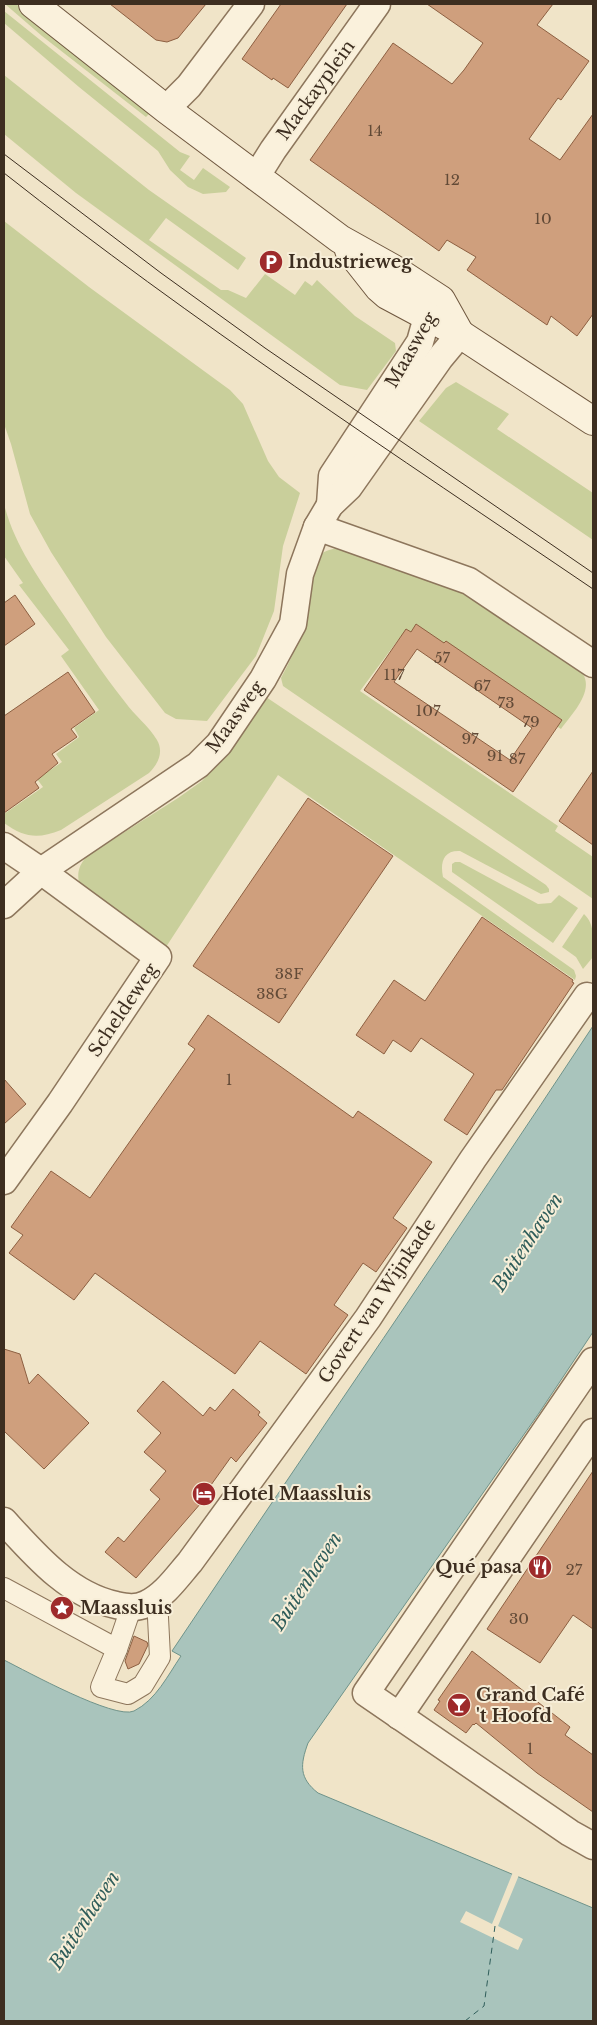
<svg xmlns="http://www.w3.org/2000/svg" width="597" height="2025" font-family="'Libre Baskerville',serif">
  <rect width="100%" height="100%" fill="#f0e4c8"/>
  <!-- green -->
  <g fill="#c9cf9b">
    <polygon points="5,4 16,4 151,112 146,117 42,36"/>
    <polygon points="4,11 180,152 190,156 180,170 194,180 203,168 230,187 226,192 203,194 188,187 170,170 158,151 79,87 4,23"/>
    <polygon points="4,75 149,190 246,258 238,270 166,218 149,240 221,290 228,290 246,298 265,274 295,295 305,281 312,286 317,280 355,316 395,343 396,351 367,390 340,385 76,193 4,134"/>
    <polygon points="4,221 89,287 230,390 243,404 268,461 279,477 300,493 283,546 274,611 256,656 207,721 176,719 165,713 106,637 51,552 30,514 11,444 4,424"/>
    <polygon points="456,382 509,414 497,429 593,493 593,540 419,421 446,388"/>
    <path d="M4 504C14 544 38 577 61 611 82 642 102 673 125 702 134 715 149 726 157 740 164 752 158 764 149 773L61 830C38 839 25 838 4 823V814L43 787 37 779 62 762 56 754 79 737 74 728 99 710 61 656 69 650 19 585 23 583 4 556Z"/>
    <path d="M340 547 451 587 474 599 583 674C594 692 571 715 561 729L435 647 429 655 401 636 360 691 558 826 555 831 593 857V899L283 686 281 678C297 649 308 619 312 586 313 577 313 563 319 556 325 550 333 549 340 547Z"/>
    <path d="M266 697 546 885 549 889V892L541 894 460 851C443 850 440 863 443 877L574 970 576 976 575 980 278 775 166 947 80 885C76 874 79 865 87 856L178 798 202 781 224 756Z"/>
    <polygon points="455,862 460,862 538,904 551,903 559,895 578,908 553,943 452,872 452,864"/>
    <path d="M584 914C596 925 593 943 593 957L583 969 576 957 562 947Z"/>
  </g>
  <!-- water -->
  <path fill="#a9c4bc" stroke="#6f938a" d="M593 1026V1332L539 1413 308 1743C300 1765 299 1778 318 1793L593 1908V2021H4V1660C26 1671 115 1720 134 1711 156 1700 168 1675 181 1656L172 1651C312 1442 455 1235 593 1026Z"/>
  <!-- pier -->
  <polygon fill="#f0e4c8" points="513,1872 519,1875 498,1926 523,1939 518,1950 460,1922 466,1911 492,1924"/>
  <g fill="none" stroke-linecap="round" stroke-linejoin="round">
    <!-- ferry -->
    <polyline stroke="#2f5d5a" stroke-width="1" stroke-dasharray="6 5" stroke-linecap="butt" points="465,2021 484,2006 495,1926"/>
  </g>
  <!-- building -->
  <g fill="#cf9f7d" stroke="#8d5f41" fill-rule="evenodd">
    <polygon points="110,4 206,4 178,38 167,42 156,40"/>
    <polygon points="281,4 347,4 288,88 273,78 272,80 242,59"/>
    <polygon points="427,4 553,4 537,25 589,61 561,100 558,98 529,139 560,160 593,114 593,314 577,336 551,316 547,325 467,270 476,257 447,240 439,251 310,160 393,43 452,84 464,70 483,43"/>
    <polygon points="15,595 35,624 4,646 4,603"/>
    <path d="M416 624 444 643 446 641 562 720 513 792 364 690 406 629 411 632ZM417 649 532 728 510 760 394 682Z"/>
    <polygon points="68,672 95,712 71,729 77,737 52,754 58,763 35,782 39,788 4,813 4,716"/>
    <polygon points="593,771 593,845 559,821"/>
    <polygon points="308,798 393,856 279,1023 193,966"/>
    <polygon points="482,917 573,980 572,982 574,983 502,1090 496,1090 467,1135 444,1120 474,1074 421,1038 411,1052 393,1040 384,1054 356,1035 394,980 425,1001"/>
    <polygon points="208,1015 353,1118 358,1111 432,1162 393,1218 407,1228 376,1272 363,1263 334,1305 348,1315 306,1374 260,1341 235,1374 95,1273 74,1300 9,1253 23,1235 11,1227 51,1171 90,1198 195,1049 188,1044"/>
    <polygon points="4,1079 26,1104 4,1124"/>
    <polygon points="4,1349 20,1354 29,1384 38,1374 89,1423 44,1469 4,1431"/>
    <polygon points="163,1381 203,1416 210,1407 215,1411 233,1389 260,1412 258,1415 267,1423 236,1462 231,1457 211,1485 214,1488 136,1578 105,1552 118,1537 124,1542 160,1499 150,1490 166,1471 144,1452 161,1433 137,1411"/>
    <polygon points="593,1471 593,1629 573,1615 540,1663 487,1629"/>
    <polygon points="134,1636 147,1642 148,1645 139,1664 128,1669 125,1661"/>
    <polygon points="472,1651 570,1727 565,1735 593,1755 593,1812 537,1773 476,1723 474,1725 473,1724 466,1733 434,1710 440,1701 438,1700"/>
  </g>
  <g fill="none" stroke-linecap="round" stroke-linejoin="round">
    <!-- pedestrian casing -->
    <g stroke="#8d765c" stroke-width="22">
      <g id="pedestrian">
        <polyline points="4,1588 117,1649 131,1608"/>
        <polyline points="117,1649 101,1687 128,1694 143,1685 160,1657 157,1598"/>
      </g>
    </g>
    <!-- minor casing -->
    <g stroke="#8d765c" stroke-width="29">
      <g id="minor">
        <polyline points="166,109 189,86 251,4"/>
        <polyline points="256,177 273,150 377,4"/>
        <polyline points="330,505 332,476 420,342 427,317 441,300"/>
        <polyline points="317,527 469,581 593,664"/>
        <polyline points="4,846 41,871 158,957 60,1103 4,1181"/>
        <polyline points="4,905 41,871 198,765 219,744 263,679 293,624 300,574 317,527 330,505 349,487 440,358 460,334"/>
        <polyline points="593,1361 366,1693 570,1833 593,1846"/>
        <path d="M4 1521C35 1555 69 1595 116 1605 126 1607 135 1609 146 1604 164 1596 177 1577 190 1562L368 1318 473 1159 587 996"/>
        <polyline points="399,1716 593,1432"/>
      </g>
    </g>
    <!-- secondary casing -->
    <g stroke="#6f573f" stroke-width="30">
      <g id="secondary">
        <polyline points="33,4 166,109 340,239 392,268 441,300 460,334"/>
        <polyline points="349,250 379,288 387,295 460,334 593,421"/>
      </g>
    </g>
    <!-- pedestrian -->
    <use href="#pedestrian" stroke="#faf1dc" stroke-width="20"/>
    <!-- minor -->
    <use href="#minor" stroke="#faf1dc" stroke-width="26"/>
    <!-- secondary -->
    <use href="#secondary" stroke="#faf1dc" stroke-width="28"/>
    <!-- tram -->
    <g stroke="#3d2e20" stroke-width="1">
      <polyline points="4,154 161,273 265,348 593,573"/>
      <path d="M4 173C193 322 394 454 593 589"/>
    </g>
  </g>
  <!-- icons -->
  <defs>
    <g id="parking-disc" transform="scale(1.25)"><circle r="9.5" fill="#9e2a2b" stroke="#f7eed8"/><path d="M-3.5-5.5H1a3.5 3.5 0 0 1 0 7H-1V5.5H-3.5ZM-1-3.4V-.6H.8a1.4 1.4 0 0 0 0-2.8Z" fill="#fff"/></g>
    <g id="hotel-disc" transform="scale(1.25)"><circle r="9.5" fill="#9e2a2b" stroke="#f7eed8"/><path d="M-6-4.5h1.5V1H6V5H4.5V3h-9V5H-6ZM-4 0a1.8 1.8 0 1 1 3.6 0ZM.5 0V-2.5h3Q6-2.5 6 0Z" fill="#fff"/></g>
    <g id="restaurant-disc" transform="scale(1.25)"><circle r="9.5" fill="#9e2a2b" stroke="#f7eed8"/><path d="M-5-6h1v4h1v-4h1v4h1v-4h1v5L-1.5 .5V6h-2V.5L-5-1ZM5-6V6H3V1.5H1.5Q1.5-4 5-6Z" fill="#fff"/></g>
    <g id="sight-disc" transform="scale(1.25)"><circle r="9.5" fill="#9e2a2b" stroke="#f7eed8"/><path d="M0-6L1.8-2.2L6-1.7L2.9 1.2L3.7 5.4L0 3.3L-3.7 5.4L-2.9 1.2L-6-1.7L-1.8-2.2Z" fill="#fff"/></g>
    <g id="bar-disc" transform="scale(1.25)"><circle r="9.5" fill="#9e2a2b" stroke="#f7eed8"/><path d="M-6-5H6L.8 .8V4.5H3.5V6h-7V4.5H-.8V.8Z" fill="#fff"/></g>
  </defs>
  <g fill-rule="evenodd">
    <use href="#parking-disc" x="271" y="262"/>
    <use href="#hotel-disc" x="204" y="1494"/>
    <use href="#restaurant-disc" x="540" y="1567"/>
    <use href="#sight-disc" x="62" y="1608"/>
    <use href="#bar-disc" x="459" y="1705"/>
  </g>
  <g text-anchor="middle" stroke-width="4" stroke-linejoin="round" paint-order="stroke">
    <!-- number labels -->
    <g font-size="15" fill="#624a37">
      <text x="375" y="136">14</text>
      <text x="452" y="185">12</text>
      <text x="543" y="224">10</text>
      <text x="442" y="663">57</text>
      <text x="394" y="680">117</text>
      <text x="482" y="691">67</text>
      <text x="506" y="708">73</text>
      <text x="428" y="716">107</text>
      <text x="531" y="727">79</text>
      <text x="470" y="744">97</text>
      <text x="495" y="761">91</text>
      <text x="517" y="764">87</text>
      <text x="289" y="979">38F</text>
      <text x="272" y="999">38G</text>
      <text x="229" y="1085">1</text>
      <text x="574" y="1575">27</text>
      <text x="519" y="1624">30</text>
      <text x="530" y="1754">1</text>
    </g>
    <!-- street labels -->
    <g font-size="18" fill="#3d2e20" stroke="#f7eed8">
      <text transform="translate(316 90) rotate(-54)" y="6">Mackayplein</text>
      <text transform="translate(411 350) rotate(-60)" y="6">Maasweg</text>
      <text transform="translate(235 717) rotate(-54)" y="6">Maasweg</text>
      <text transform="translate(123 1010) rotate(-56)" y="6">Scheldeweg</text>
      <text transform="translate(377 1301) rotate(-56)" y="6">Govert van Wijnkade</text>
    </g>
    <!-- poi labels -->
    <g font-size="18" font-weight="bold" fill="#3d2e20" stroke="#f7eed8" text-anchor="start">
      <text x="288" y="268">Industrieweg</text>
      <text x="222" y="1500">Hotel Maassluis</text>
      <text x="522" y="1573" text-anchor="end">Qué pasa</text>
      <text x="80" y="1614">Maassluis</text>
      <text x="476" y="1701">Grand Café<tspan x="476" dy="21">'t Hoofd</tspan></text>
    </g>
    <!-- water labels -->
    <g font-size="19" font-style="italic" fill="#2f5d5a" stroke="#f7eed8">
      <text transform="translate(527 1242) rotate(-57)" y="7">Buitenhaven</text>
      <text transform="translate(306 1581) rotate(-57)" y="7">Buitenhaven</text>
      <text transform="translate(84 1920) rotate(-57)" y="7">Buitenhaven</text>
    </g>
  </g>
  <!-- border -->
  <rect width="597" height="2025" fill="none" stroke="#3d2e20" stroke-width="10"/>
</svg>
